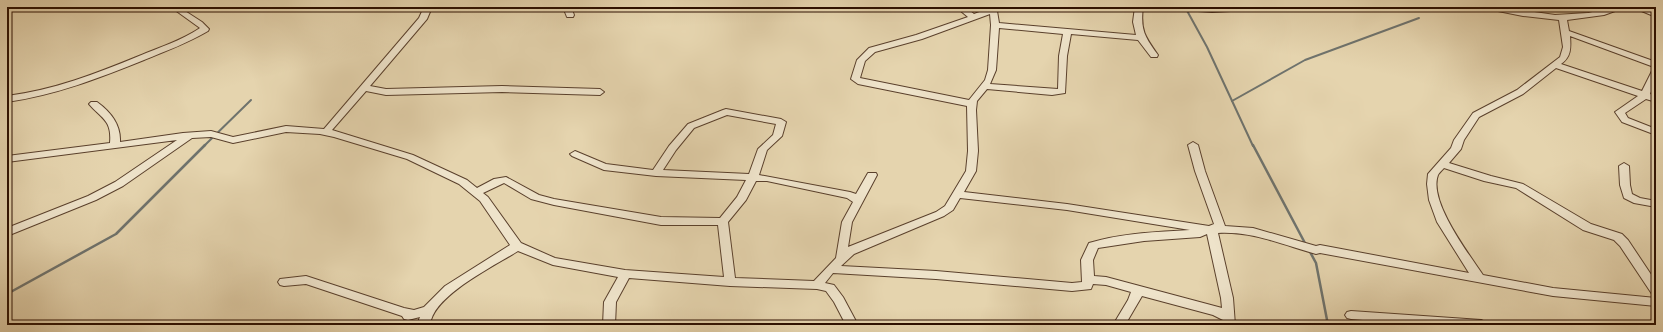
<svg xmlns="http://www.w3.org/2000/svg" width="1663" height="332" font-family="'IM FELL French Canon',serif">
  <rect width="100%" height="100%" fill="#e5d4ae"/>
  <filter id="stains"><feTurbulence type="fractalNoise" baseFrequency=".005" numOctaves="4"/><feColorMatrix values="0 0 0 0 .2 0 0 0 0 .09 0 0 0 0 .02 0 0 0 .5 -.17"/></filter>
  <radialGradient id="worn" r=".72"><stop offset=".6" stop-color="#630" stop-opacity="0"/><stop offset="1" stop-color="#630" stop-opacity=".3"/></radialGradient>
  <g fill="none" stroke-linecap="round" stroke-linejoin="round">
    <!-- stream-far1 -->
    <g stroke="#6f736d" stroke-width="2">
      <polyline points="1185,7 1207,47 1253,146"/>
      <polyline points="1232,101 1305,60 1419,18"/>
      <polyline points="204,146 251,100"/>
    </g>
    <!-- stream -->
    <g stroke="#6f736d" stroke-width="2.5">
      <polyline points="1253,145 1306,245"/>
      <polyline points="1309,250 1316,263 1328,325"/>
      <polyline points="7,294 116,234 205,145"/>
    </g>
    <!-- street casing -->
    <g stroke="#5a402c" stroke-width="2">
      <g id="street">
        <path d="M176 7H184L183 10 185 11 202 22 209 29 208 31C188 43 166 51 144 60 99 78 56 95 7 102V96C54 90 95 74 139 56 160 47 181 41 200 28L175 10Z"/>
        <path d="M424 7H432L427 19 370 86 386 89 502 86 600 89 604 92 600 95 502 92 386 95 366 91 332 130 413 155 467 180 477 188 494 179 506 177 539 195 554 199 661 217 720 218 737 197 746 180 656 176 604 170 572 156 570 154 575 151 606 164 653 170 669 146 688 124 723 110 726 109 781 119 786 122 782 136 767 150 759 175 850 192 856 194 868 173H876L877 175 852 222 848 247 936 212 945 206 966 171 968 151 967 106 858 84 851 79 857 60 869 48 916 35 968 17 956 7H965L974 14 993 7H1002L997 11 999 23 1136 35 1133 22 1135 7H1143C1140 30 1145 37 1158 55L1157 57H1151L1138 40 1071 34 1067 56 1065 93 1052 95 987 89 977 101 976 110 978 151 976 171 964 192 1067 204 1209 226 1214 224 1195 171 1188 145 1193 142 1198 145 1205 171 1225 226 1253 228 1316 246 1320 245 1469 273 1437 222 1429 200 1427 184 1428 174 1451 148 1454 140 1473 113 1517 90 1560 57 1563 47 1559 20 1523 16 1488 9 1484 7H1499L1555 15 1588 13 1614 7H1626L1604 15 1567 20 1569 31 1656 62V79L1650 94 1656 96V102L1646 99 1625 113 1628 118 1656 129V135L1622 122 1615 112 1638 96 1556 68 1523 94 1479 117 1464 140 1461 149 1449 163 1491 176 1523 184 1591 224 1622 234 1628 240 1656 282V295L1652 294 1620 246 1614 240 1583 230 1516 188 1484 181 1444 168C1442 170 1439 173 1438 175 1428 201 1469 254 1483 275L1553 288 1656 298V306L1553 296 1320 253 1316 254C1284 245 1252 231 1218 233L1233 298 1235 325H1223V320L1213 315 1142 296 1125 325H1113L1128 300 1131 292 1106 285 1093 284 1091 289 1072 291 936 279 833 273 825 283 834 285 843 297 858 325H846L834 302 826 291 817 289 730 286 629 278 616 302 615 325H603L604 302 618 277 553 265 518 251C494 266 439 293 431 320L435 325H420L418 322 420 317 408 320 404 319 402 316 306 284 284 286 280 285 278 282 280 279 306 276 404 308 414 310 424 307 445 286 510 245 480 201 459 184 407 159 334 137 320 134 286 132 233 143 211 137 192 138 123 186 96 200 7 236V228L88 196 115 182 177 140 7 162V156L110 143C112 120 102 119 89 104L91 102H97C111 112 121 125 120 142L183 133 211 131 233 137 286 126 324 129 419 18ZM990 14 991 25 988 70 985 80 969 100 860 78 865 61 875 52 922 39ZM999 28 1063 34 1059 56 1058 89 990 84 996 70ZM1570 36 1654 67 1642 91 1561 64C1571 57 1571 48 1570 36ZM727 115 776 124 773 135 758 149 749 174 663 170 676 150 694 128ZM756 181H767L847 198 853 202 842 222 836 258 814 281 735 278 728 222 746 200ZM504 183 531 199 554 205 661 225H718L724 277 625 270 555 258 521 243 488 197 483 193ZM960 198 1067 210 1190 230C1157 232 1121 233 1089 243L1081 260 1082 282 1072 283 936 271 841 266 854 254 944 216 953 210ZM1207 234 1221 298 1222 308 1106 277 1094 276 1093 260 1098 248 1144 241 1200 237Z"/>
        <polygon points="563,7 571,7 574,15 573,17 567,17"/>
        <polygon points="1166,7 1271,7 1267,9 1212,12 1170,9"/>
        <polygon points="1632,7 1643,7 1656,12 1656,17"/>
        <polygon points="1624,163 1629,166 1630,185 1632,194 1640,198 1656,201 1656,207 1634,203 1624,198 1620,185 1619,166"/>
        <polygon points="1351,311 1481,320 1485,322 1487,325 1422,325 1351,319 1347,318 1345,315 1347,312"/>
      </g>
    </g>
    <!-- street -->
    <use href="#street" fill="#eee3ca" fill-rule="evenodd"/>
  </g>
  <!-- margin -->
  <rect width="1663" height="332" fill="none" stroke="#e5d4ae" stroke-width="24"/>
  <rect x="8" y="8" width="1647" height="316" fill="none" stroke="#2c0f00" stroke-width="2"/>
  <rect x="12" y="12" width="1639" height="308" fill="none" stroke="#2c0f00"/>
  <rect width="100%" height="100%" filter="url(#stains)"/>
  <rect width="100%" height="100%" fill="url(#worn)"/>
</svg>
